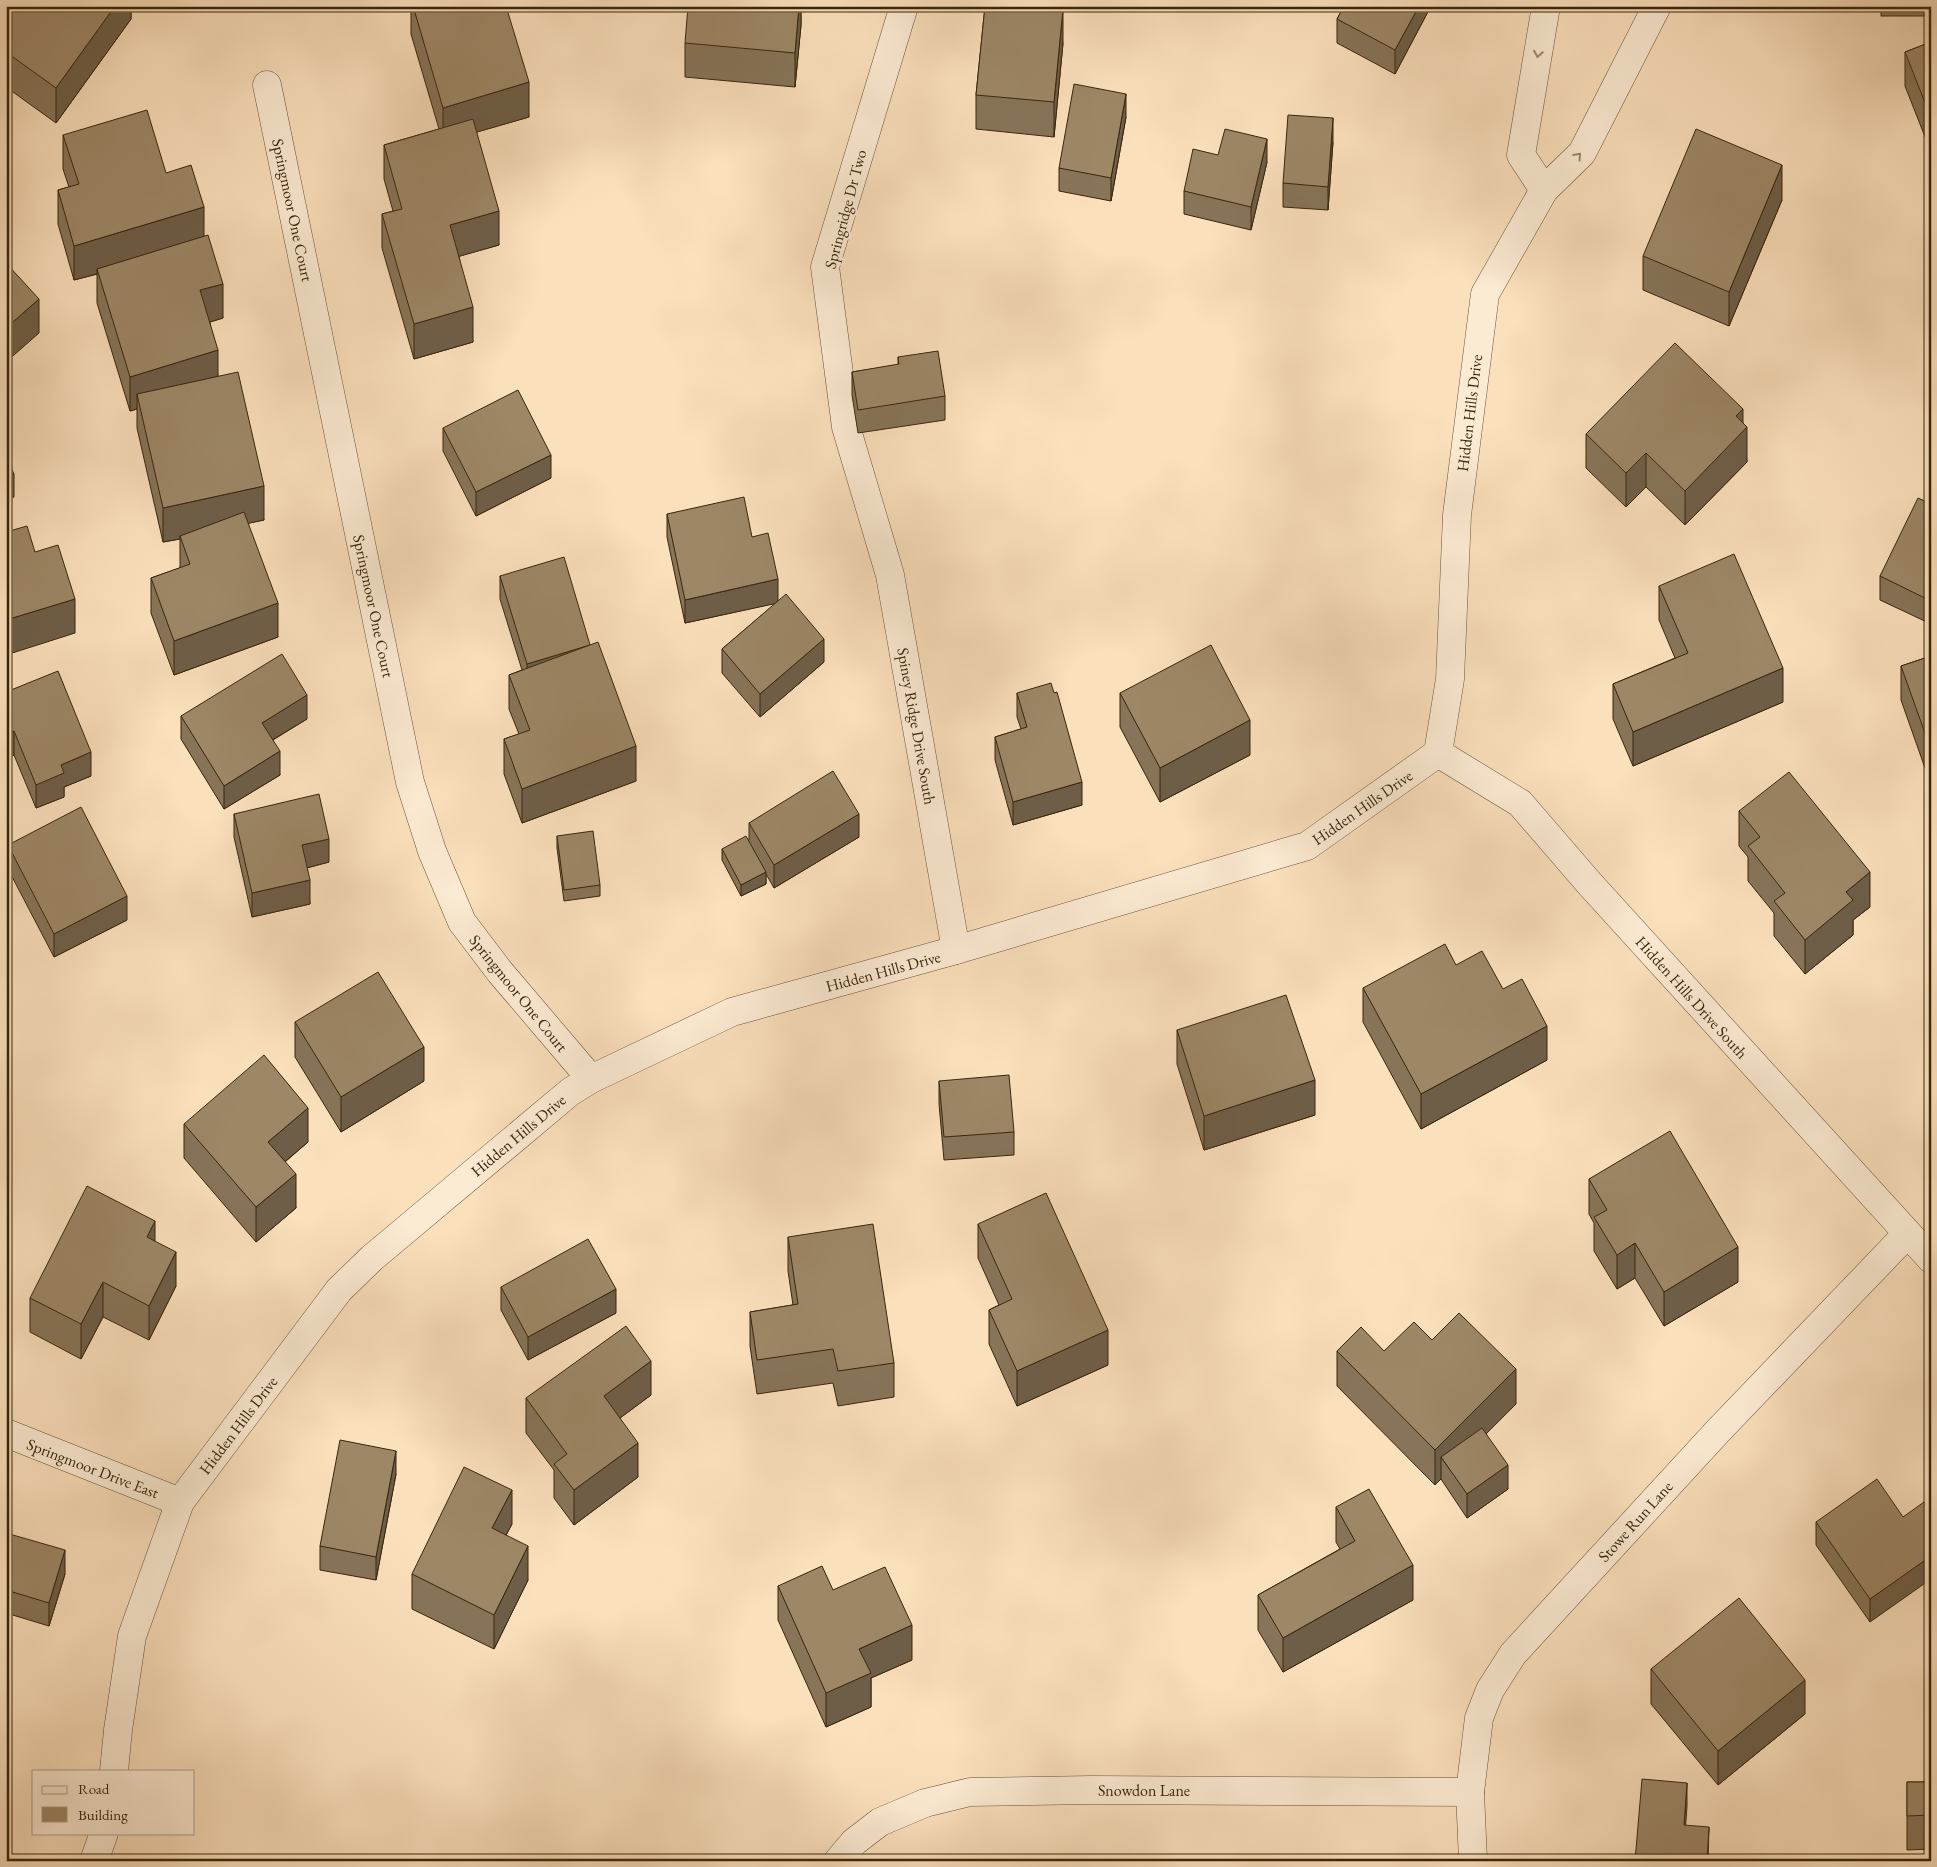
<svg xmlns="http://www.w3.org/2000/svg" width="1937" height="1867" font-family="'EB Garamond',serif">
  <rect width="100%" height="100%" fill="#fbe0bc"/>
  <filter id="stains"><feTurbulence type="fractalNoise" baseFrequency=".004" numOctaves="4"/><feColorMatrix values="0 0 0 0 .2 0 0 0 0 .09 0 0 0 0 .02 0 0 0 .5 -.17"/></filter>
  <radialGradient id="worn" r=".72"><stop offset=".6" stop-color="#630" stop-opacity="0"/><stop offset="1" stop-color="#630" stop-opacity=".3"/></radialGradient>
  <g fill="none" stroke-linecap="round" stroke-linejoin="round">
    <!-- minor casing -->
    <g stroke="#695437" stroke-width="29">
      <g id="minor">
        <polyline points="904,6 825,267 846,427 890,575 956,950"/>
        <polyline points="267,85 410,782 432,851 462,922 500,972 591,1079"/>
        <polyline points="1544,190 1521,155 1546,6"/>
        <polyline points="1438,753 1520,803 1589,883 1931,1259"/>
        <polyline points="6,1433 180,1502"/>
        <polyline points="114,1771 118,1730 132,1636 180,1502 339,1290 372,1258 570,1092 591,1079 732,1012 956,950 1307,846 1438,753 1450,679 1457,515 1485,294 1544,190 1582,153 1657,6"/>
        <polyline points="94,1861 104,1833"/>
        <polyline points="838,1861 854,1842 880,1822 925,1803 970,1792 1092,1790 1470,1792"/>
        <polyline points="1473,1861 1470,1792 1479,1718 1490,1690 1513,1654 1718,1431 1907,1234"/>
      </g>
    </g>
    <!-- minor -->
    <use href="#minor" stroke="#fcebd3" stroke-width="28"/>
  </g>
  <!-- wall -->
  <g fill="#877459" stroke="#38260b">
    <polygon points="131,6 131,19 56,123 6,87 6,15"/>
    <polygon points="411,6 506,6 529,117 476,132 499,245 459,256 473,342 414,359 382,248 382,214 393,211 384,179 384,145 439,129 411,34"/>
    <polygon points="801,6 801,25 795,87 685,77 685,43"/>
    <polygon points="985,6 1041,6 1063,43 1054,137 976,129 976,95"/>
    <polygon points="1344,6 1431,6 1395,74 1337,43 1337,19"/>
    <rect x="1881" y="6" width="50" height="10"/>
    <polygon points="1931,42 1931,152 1905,86 1905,52"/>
    <polygon points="1126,117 1111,201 1059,191 1059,168"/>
    <polygon points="63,135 166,173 204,236 223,318 210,322 218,376 264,520 248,523 278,637 174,675 151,613 151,578 180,568 180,539 163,542 137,428 137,409 130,411 97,303 97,274 74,280 58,224 58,190 69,187 63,169"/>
    <polygon points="1333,142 1328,210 1283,207 1283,183"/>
    <polygon points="1218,155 1267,162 1251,230 1184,214 1184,191"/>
    <polygon points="1782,200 1729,326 1643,290 1643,256"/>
    <polygon points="898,357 945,396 945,420 858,433 852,395 852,372 898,365"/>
    <polygon points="1743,423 1747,462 1685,525 1646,487 1626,507 1586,468 1586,434"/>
    <polygon points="443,428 551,478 476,516 443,451"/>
    <polygon points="1931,504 1931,624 1880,600 1880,576"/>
    <polygon points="667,514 752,537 778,602 824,662 760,717 722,673 722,649 776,603 685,623 667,537"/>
    <polygon points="500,576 590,645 636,781 522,823 504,774 504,739 519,734 509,709 509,675 522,670 500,599"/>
    <polygon points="1659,586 1783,702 1633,766 1613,719 1613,684 1675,658 1659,620"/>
    <polygon points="1931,656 1931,785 1901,700 1901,666"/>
    <polygon points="6,692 91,776 64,787 64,797 36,808 14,755 6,758"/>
    <polygon points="1017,693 1082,805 1013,825 995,760 995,737 1021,729 1017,717"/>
    <polygon points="1120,693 1250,755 1160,802 1120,727"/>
    <polygon points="181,716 307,719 273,740 280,775 224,809 181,739"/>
    <polygon points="1739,811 1870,907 1853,920 1853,935 1805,974 1774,936 1774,913 1748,881 1748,857 1739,846"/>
    <polygon points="234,814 329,862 307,868 310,904 252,917 234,837"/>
    <polygon points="749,823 859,837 774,888 766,874 766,884 741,896 722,860 722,849 749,840"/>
    <polygon points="557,836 600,885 600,896 564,901 557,848"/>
    <polygon points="8,845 127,920 54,957 8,869"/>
    <polygon points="1456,965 1547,1060 1421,1129 1363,1022 1363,988"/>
    <polygon points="295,1022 424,1081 341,1132 295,1057"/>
    <polygon points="1177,1030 1315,1115 1204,1150 1177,1064"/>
    <polygon points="939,1081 1014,1132 1014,1155 944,1160 939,1104"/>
    <polygon points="184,1124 308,1142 285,1162 296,1208 256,1242 184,1158"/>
    <polygon points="1589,1179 1738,1282 1664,1326 1635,1278 1617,1289 1594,1251 1594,1223 1589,1214"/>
    <polygon points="978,1224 1108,1365 1017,1406 989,1344 989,1310 999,1305 978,1258"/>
    <polygon points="788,1237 894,1363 894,1397 838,1406 833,1383 757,1394 750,1346 750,1312 793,1305 788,1271"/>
    <polygon points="155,1241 176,1286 149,1340 103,1317 81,1359 30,1332 30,1298"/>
    <polygon points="501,1287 616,1313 528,1360 501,1310"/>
    <polygon points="1432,1340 1516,1404 1486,1433 1508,1489 1467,1518 1441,1479 1435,1485 1337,1386 1337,1351 1384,1351"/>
    <polygon points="651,1395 620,1418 638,1477 574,1525 554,1498 554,1470 526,1433 526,1398"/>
    <polygon points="396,1474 376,1580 320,1570 320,1546"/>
    <polygon points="1336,1507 1413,1600 1283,1672 1258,1630 1258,1595 1340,1549 1336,1542"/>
    <polygon points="1903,1517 1870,1622 1816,1545 1816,1522"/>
    <polygon points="512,1524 506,1535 528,1580 494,1649 412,1609 412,1574"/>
    <polygon points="6,1533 65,1574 49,1626 6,1613"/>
    <polygon points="778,1586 833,1590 912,1660 871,1678 871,1707 826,1727 778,1620"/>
    <polygon points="1651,1669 1805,1714 1718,1785 1651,1704"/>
    <polygon points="1907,1782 1931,1782 1931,1849 1907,1850"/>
  </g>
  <!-- shaded-wall -->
  <g fill="#6e5e48" stroke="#38260b">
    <polygon points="115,6 131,6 131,19 56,123 56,88"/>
    <polygon points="799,6 801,6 801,25 795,87 795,53"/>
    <polygon points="1419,6 1431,6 1395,74 1395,50"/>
    <polygon points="1063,9 1063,43 1054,137 1054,102"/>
    <polygon points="529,82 529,117 443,142 443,108"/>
    <polygon points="1126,94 1126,117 1111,201 1111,178"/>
    <polygon points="1333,118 1333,142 1328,210 1328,187"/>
    <polygon points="1267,139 1267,162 1251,230 1251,207"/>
    <polygon points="1782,165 1782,200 1729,326 1729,292"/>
    <polygon points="204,207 204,242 97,269 97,274 74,280 74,246"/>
    <polygon points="499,211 499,245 450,259 450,225"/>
    <polygon points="223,284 223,318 200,325 200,290"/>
    <polygon points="39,299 39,333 6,362 6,328"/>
    <polygon points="473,307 473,342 414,359 414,324"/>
    <polygon points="218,350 218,384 137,394 137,409 130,411 130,377"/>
    <polygon points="1743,409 1743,431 1747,427 1747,462 1685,525 1685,491 1736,416"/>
    <polygon points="1646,453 1646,487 1626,507 1626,473"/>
    <polygon points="551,455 551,478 476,516 476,492"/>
    <polygon points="14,474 14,497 6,500 6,477"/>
    <polygon points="264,486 264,520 181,538 180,536 180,539 163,542 163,508"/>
    <polygon points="778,579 778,603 685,623 685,600"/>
    <polygon points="75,599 75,633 6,655 6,620"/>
    <polygon points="278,603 278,637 174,675 174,641"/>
    <polygon points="824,639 824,662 760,717 760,694"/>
    <polygon points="590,645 527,687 527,664"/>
    <polygon points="1783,668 1783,702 1633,766 1633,732"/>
    <polygon points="307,695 307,719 262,746 262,723"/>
    <polygon points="1250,720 1250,755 1160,802 1160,768"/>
    <polygon points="14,731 14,755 6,758 6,734"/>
    <polygon points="636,746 636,781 522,823 522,789"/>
    <polygon points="280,751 280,775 224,809 224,786"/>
    <polygon points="91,752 91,776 64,787 64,797 36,808 36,785 61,765"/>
    <polygon points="1082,782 1082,805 1013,825 1013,802"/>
    <polygon points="859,814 859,837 774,888 774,865"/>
    <polygon points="329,839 329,862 302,869 302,845"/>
    <polygon points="766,872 766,884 741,896 741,885"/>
    <polygon points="1870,872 1870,907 1853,920 1853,935 1805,974 1805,940 1846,892"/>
    <polygon points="310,880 310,904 252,917 252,893"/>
    <polygon points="127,896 127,920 54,957 54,934"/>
    <polygon points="1547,1026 1547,1060 1421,1129 1421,1094"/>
    <polygon points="424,1047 424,1081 341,1132 341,1097"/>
    <polygon points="1315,1080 1315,1115 1204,1150 1204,1116"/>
    <polygon points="308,1108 308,1142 268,1176 268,1142"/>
    <polygon points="296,1174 296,1208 256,1242 256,1207"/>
    <polygon points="155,1221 155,1255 147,1237"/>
    <polygon points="1635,1243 1635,1278 1617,1289 1617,1255"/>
    <polygon points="1738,1247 1738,1282 1664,1326 1664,1292"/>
    <polygon points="176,1252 176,1286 149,1340 149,1306"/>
    <polygon points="103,1282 103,1317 81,1359 81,1324"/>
    <polygon points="616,1289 616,1313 528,1360 528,1337"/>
    <polygon points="1108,1330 1108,1365 1017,1406 1017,1371"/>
    <polygon points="651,1361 651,1395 604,1430 604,1396"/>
    <polygon points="1516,1369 1516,1404 1450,1470 1441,1457 1441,1479 1435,1485 1435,1450"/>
    <polygon points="638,1443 638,1477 574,1525 574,1490"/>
    <polygon points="396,1451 396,1474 376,1580 376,1557"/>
    <polygon points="1508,1465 1508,1489 1467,1518 1467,1494"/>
    <polygon points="512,1490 512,1524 492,1562 492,1528"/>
    <polygon points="528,1546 528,1580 494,1649 494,1615"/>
    <polygon points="65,1550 65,1574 49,1626 49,1603"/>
    <polygon points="1931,1556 1931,1579 1870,1622 1870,1599"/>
    <polygon points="1413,1565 1413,1600 1283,1672 1283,1638"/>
    <polygon points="912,1625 912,1660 871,1678 871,1707 826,1727 826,1693 859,1649"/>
    <polygon points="1805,1680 1805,1714 1718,1785 1718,1751"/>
    <polygon points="1687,1783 1687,1806 1684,1848 1684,1825"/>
    <polygon points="1709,1827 1708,1861 1707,1861"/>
  </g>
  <!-- building -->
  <g fill="#9d8767" stroke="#38260b">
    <polygon points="12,6 115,6 56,88 6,52 6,15"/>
    <polygon points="413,6 506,6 529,82 443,108"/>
    <polygon points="688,6 799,6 795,53 685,43"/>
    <polygon points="985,6 1038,6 1063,9 1054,102 976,95"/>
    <polygon points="1344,6 1419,6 1395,50 1337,19"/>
    <polygon points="1931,42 1931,118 1905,52"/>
    <polygon points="1074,84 1126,94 1111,178 1059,168"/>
    <polygon points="147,110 166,173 191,165 204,207 74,246 58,190 79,184 63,135"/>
    <polygon points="1288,115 1333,118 1328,187 1283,183"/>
    <polygon points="473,119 499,211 450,225 473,307 414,324 382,214 402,209 384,145"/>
    <polygon points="1225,129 1267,139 1251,207 1184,191 1193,149 1218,155"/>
    <polygon points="1696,129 1782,165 1729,292 1643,256"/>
    <polygon points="208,235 223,284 200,290 218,350 130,377 97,269"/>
    <polygon points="6,263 39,299 6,328"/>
    <polygon points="1675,343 1743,409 1736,416 1747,427 1685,491 1646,453 1626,473 1586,434"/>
    <polygon points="938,351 945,396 858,410 852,372 899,364 898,357"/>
    <polygon points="238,372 264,486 163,508 137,394"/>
    <polygon points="518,390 551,455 476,492 443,428"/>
    <polygon points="6,456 14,474 6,477"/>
    <polygon points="744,497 752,537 768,533 778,579 685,600 667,514"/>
    <polygon points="1918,498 1931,504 1931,601 1880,576"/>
    <polygon points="244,512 278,603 174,641 151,578 190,564 180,536"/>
    <polygon points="27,526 35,552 58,545 75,599 6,620 6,532"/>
    <polygon points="1734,554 1783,668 1633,732 1613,684 1688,653 1659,586"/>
    <polygon points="564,557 590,645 527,664 500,576"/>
    <polygon points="786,594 824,639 760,694 722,649"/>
    <polygon points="598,642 636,746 522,789 504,739 530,730 509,675"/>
    <polygon points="1211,645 1250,720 1160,768 1120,693"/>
    <polygon points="282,654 307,695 262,723 280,751 224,786 181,716"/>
    <polygon points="1931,656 1931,750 1901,666"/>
    <polygon points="58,671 91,752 61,765 64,773 36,785 14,731 6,734 6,692"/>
    <polygon points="1051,683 1054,693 1057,692 1082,782 1013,802 995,737 1027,727 1017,693"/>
    <polygon points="833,771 859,814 774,865 749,823"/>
    <polygon points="1789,772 1870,872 1846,892 1853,900 1805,940 1774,901 1785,893 1748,846 1760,837 1739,811"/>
    <polygon points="319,794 329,839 302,845 310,880 252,893 234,814"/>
    <polygon points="81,807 127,896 54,934 8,845"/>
    <polygon points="593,831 600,885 564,890 557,836"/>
    <polygon points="746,836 766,872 741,885 722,849"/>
    <polygon points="1445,944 1456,965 1482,951 1503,989 1522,979 1547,1026 1421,1094 1363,988"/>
    <polygon points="378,972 424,1047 341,1097 295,1022"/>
    <polygon points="1286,995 1315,1080 1204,1116 1177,1030"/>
    <polygon points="264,1055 308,1108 268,1142 296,1174 256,1207 184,1124"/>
    <polygon points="1009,1075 1014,1132 944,1137 939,1081"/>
    <polygon points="1670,1131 1738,1247 1664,1292 1635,1243 1617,1255 1594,1217 1607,1210 1589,1179"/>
    <polygon points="87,1186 155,1221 147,1237 176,1252 149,1306 103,1282 81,1324 30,1298"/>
    <polygon points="1046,1193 1108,1330 1017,1371 989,1310 1012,1299 978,1224"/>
    <polygon points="873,1224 894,1363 838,1371 833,1349 757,1360 750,1312 798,1304 788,1237"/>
    <polygon points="588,1239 616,1289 528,1337 501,1287"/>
    <polygon points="1459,1313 1516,1369 1435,1450 1337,1351 1361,1327 1384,1351 1414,1322 1432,1340"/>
    <polygon points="626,1326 651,1361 604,1396 638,1443 574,1490 554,1464 567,1454 526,1398"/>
    <polygon points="1482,1428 1508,1465 1467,1494 1441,1457"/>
    <polygon points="340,1440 396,1451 376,1557 320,1546"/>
    <polygon points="464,1467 512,1490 492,1528 528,1546 494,1615 412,1574"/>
    <polygon points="1877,1479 1903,1517 1924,1502 1931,1511 1931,1556 1870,1599 1816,1522"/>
    <polygon points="1369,1489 1413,1565 1283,1638 1258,1595 1355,1541 1336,1507"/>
    <polygon points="6,1533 65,1550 49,1603 6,1590"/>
    <polygon points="822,1566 833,1590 885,1567 912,1625 859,1649 871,1673 826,1693 778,1586"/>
    <polygon points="1739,1598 1805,1680 1718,1751 1651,1669"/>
    <polygon points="1642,1779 1687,1783 1684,1825 1709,1827 1707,1861 1635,1861"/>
    <polygon points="1907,1782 1931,1782 1931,1815 1907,1816"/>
  </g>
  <!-- one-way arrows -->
  <defs><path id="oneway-chevron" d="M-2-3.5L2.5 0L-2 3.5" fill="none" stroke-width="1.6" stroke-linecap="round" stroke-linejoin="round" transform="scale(1.25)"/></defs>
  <g stroke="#9a886f">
    <use href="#oneway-chevron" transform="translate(1538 54) rotate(99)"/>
    <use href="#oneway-chevron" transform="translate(1578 156) rotate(-48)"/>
  </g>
  <g text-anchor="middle" stroke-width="4.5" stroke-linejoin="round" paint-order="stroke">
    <!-- street labels -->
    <g font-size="16" fill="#38260b" stroke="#fcebd3">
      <text transform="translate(845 209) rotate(-75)" y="6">Springridge Dr Two</text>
      <text transform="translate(293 210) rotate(78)" y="6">Springmoor One Court</text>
      <text transform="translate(1469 413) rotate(-83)" y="6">Hidden Hills Drive</text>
      <text transform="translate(374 606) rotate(78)" y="6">Springmoor One Court</text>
      <text transform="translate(917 726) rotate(80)" y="6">Spiney Ridge Drive South</text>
      <text transform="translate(1362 807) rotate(-35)" y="6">Hidden Hills Drive</text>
      <text transform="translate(883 971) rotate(-15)" y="6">Hidden Hills Drive</text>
      <text transform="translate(519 993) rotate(51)" y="6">Springmoor One Court</text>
      <text transform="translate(1692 997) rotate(48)" y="6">Hidden Hills Drive South</text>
      <text transform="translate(518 1135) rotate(-40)" y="6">Hidden Hills Drive</text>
      <text transform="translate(238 1425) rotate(-53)" y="6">Hidden Hills Drive</text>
      <text transform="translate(93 1468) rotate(21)" y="6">Springmoor Drive East</text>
      <text transform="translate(1635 1521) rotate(-48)" y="6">Stowe Run Lane</text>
      <text x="1144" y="1796">Snowdon Lane</text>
    </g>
  </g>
  <!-- margin -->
  <rect width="1937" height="1867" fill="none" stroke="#fbe0bc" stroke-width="25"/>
  <rect x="8" y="8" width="1922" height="1852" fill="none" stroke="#38260b" stroke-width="2.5"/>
  <rect x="12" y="12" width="1912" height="1842" fill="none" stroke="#38260b"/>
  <!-- legend -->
  <rect x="32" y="1770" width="162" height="65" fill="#fcebd3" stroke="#ae9c83"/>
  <rect x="42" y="1786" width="25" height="8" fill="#fcebd3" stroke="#ae9c83"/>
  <text x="78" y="1794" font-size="15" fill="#38260b">Road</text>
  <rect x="42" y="1807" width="25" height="15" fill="#9d8767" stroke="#ae9c83"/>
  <text x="78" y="1820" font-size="15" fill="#38260b">Building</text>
  <rect width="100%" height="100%" filter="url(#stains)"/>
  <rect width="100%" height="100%" fill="url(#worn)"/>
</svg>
